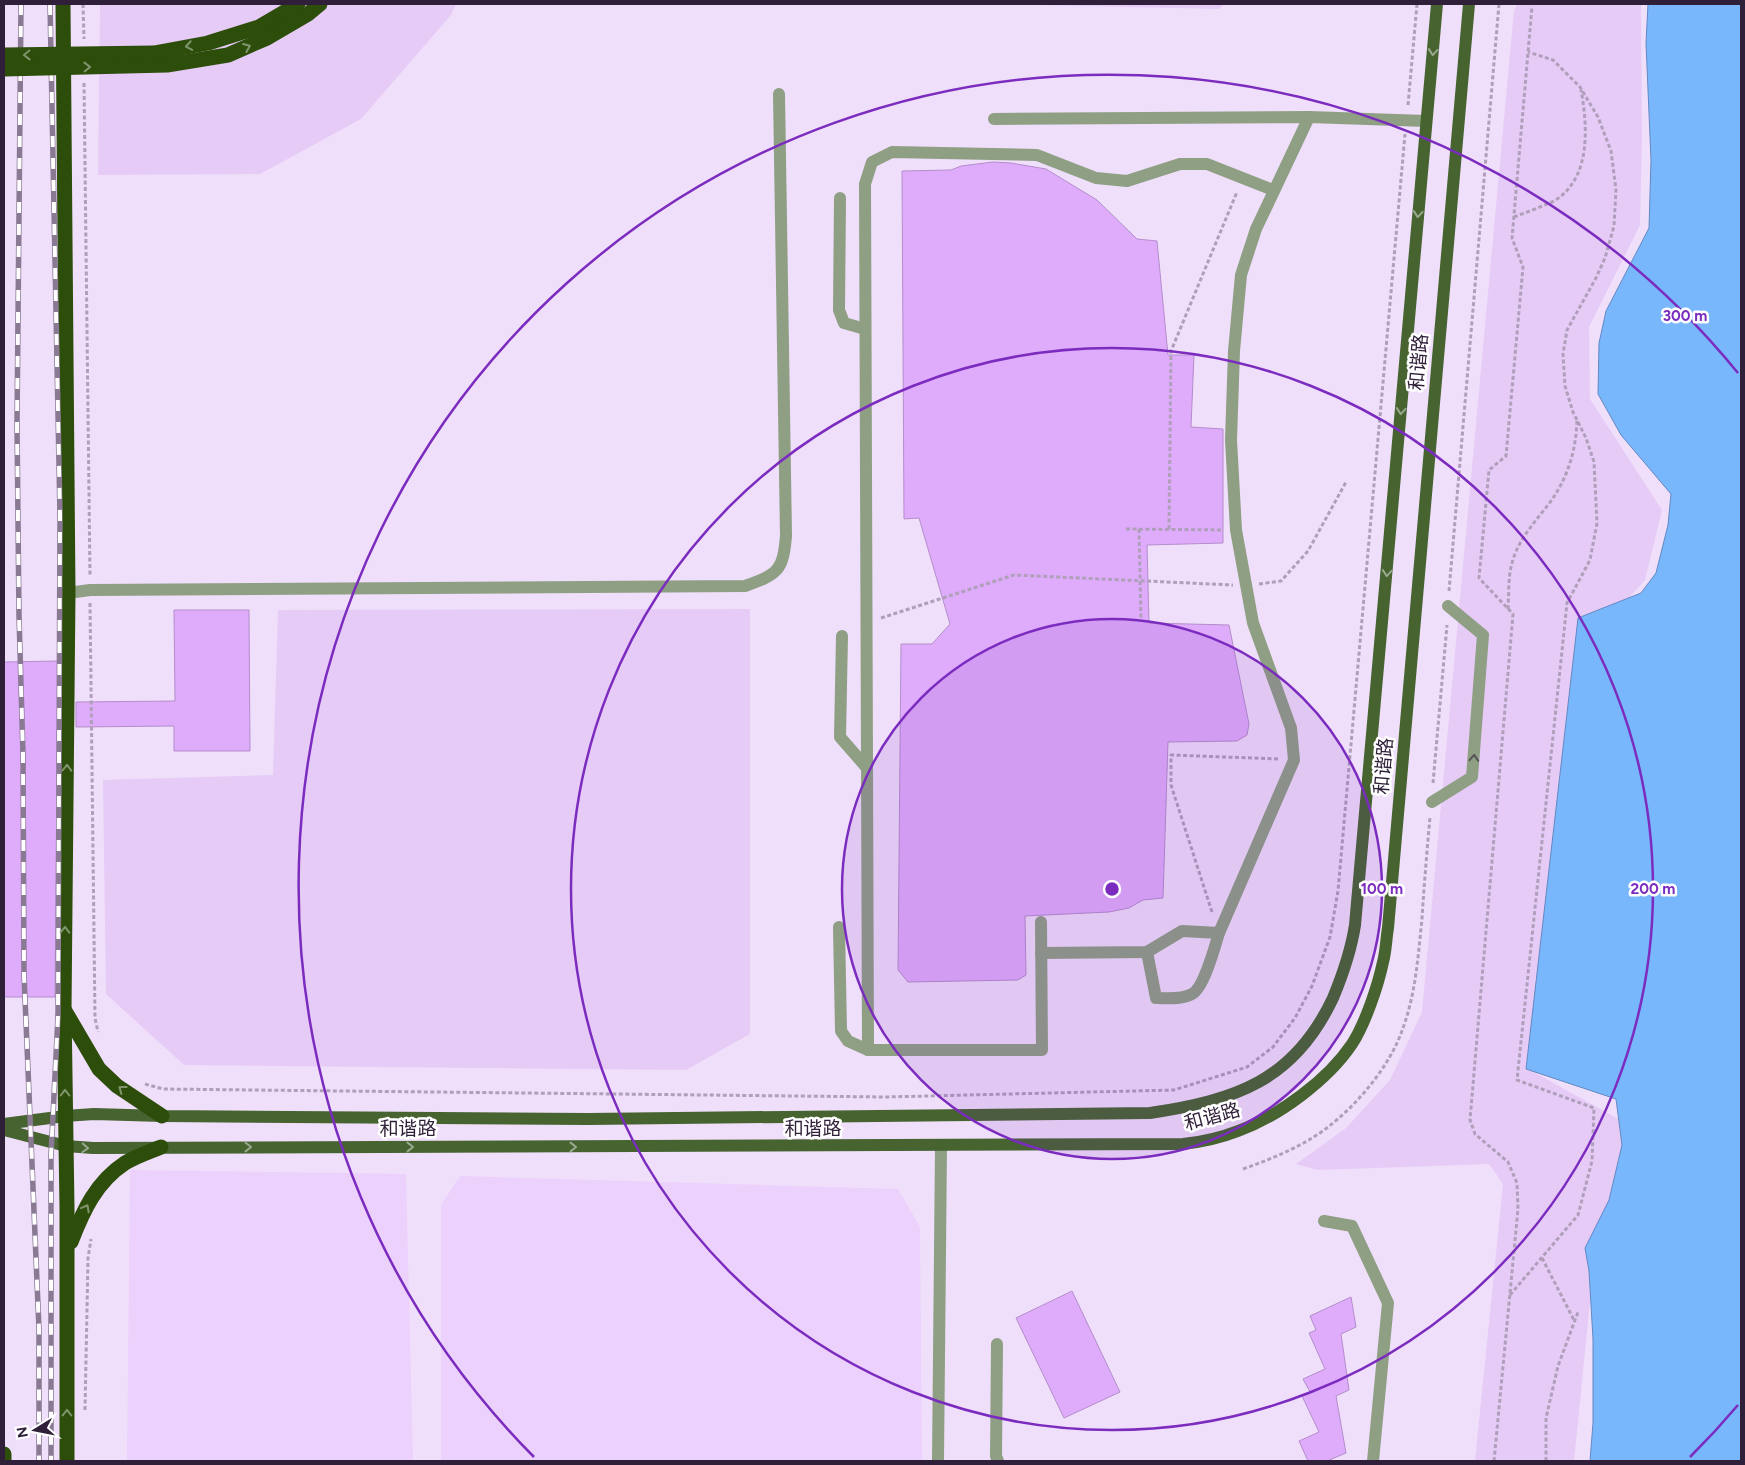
<svg xmlns="http://www.w3.org/2000/svg" width="1745" height="1465" font-family="Figtree,'Noto Sans SC',sans-serif">
  <rect width="100%" height="100%" fill="#f0dffa"/>
  <!-- built -->
  <g fill="#ecd1fc">
    <polygon points="130,1170 406,1174 413,1461 127,1461"/>
    <polygon points="460,1176 898,1189 920,1227 922,1461 441,1461 441,1205"/>
  </g>
  <!-- green -->
  <g fill="#e6cbf7">
    <polygon points="100,4 456,4 451,15 361,119 260,174 98,175"/>
    <polygon points="991,4 1224,4 1219,9"/>
    <polygon points="1518,4 1641,4 1642,139 1640,225 1589,327 1590,399 1662,510 1645,580 1587,644 1532,1071 1629,1125 1594,1262 1574,1461 1475,1461 1503,1184 1489,1164 1318,1170 1296,1164 1346,1128 1390,1080 1422,1012 1514,10"/>
    <polygon points="750,609 750,1034 686,1070 184,1065 106,994 103,780 273,775 278,610"/>
  </g>
  <!-- water -->
  <polygon fill="#79b7fd" stroke="#6389c2" points="1648,4 1741,4 1741,1461 1590,1461 1593,1423 1593,1339 1589,1271 1585,1248 1609,1200 1622,1145 1616,1099 1526,1069 1578,618 1641,593 1656,573 1668,525 1671,494 1621,435 1598,394 1599,343 1606,311 1649,228 1651,160 1646,43"/>
  <!-- building -->
  <g fill="#deacfa" stroke="#b48dcb">
    <polygon points="993,162 1011,163 1046,169 1097,200 1137,239 1157,241 1168,355 1194,355 1191,427 1223,429 1223,543 1147,545 1149,623 1229,625 1249,724 1247,735 1237,741 1168,742 1163,898 1143,900 1129,908 1109,912 1025,916 1026,975 1018,980 908,982 898,970 901,644 932,644 950,624 919,518 904,519 902,171 951,170 961,166"/>
    <polygon points="174,610 249,610 250,751 174,751 174,726 76,727 76,702 175,701"/>
    <polygon points="58,661 55,997 4,997 4,662"/>
    <polygon points="1072,1291 1120,1392 1064,1418 1016,1318"/>
    <polygon points="1351,1297 1356,1327 1341,1334 1349,1390 1336,1396 1346,1453 1327,1461 1308,1461 1299,1441 1319,1432 1302,1396 1310,1392 1303,1379 1325,1369 1309,1333 1316,1330 1310,1316"/>
  </g>
  <g fill="none" stroke-linecap="round" stroke-linejoin="round">
    <!-- path -->
    <g stroke="#b09fba" stroke-width="3" stroke-dasharray="4 2.5" stroke-linecap="butt">
      <polyline points="83,4 84,39"/>
      <polyline points="84,83 90,577"/>
      <polyline points="1408,105 1417,4"/>
      <path d="M1514 217C1527 212 1541 207 1554 201 1591 179 1588 127 1581 90"/>
      <polyline points="1126,529 1223,530"/>
      <polyline points="1169,529 1171,351 1237,192"/>
      <polyline points="1259,584 1281,581 1308,551 1346,482"/>
      <polyline points="1449,591 1499,4"/>
      <polyline points="90,603 95,1018 98,1032"/>
      <path d="M1508 609C1509 594 1508 577 1512 563 1518 540 1534 523 1548 505 1567 480 1576 452 1577 420"/>
      <polyline points="881,618 1014,575 1233,585"/>
      <polyline points="1433,783 1447,625"/>
      <polyline points="1212,912 1171,785 1171,755 1279,759"/>
      <polyline points="145,1084 163,1089 886,1097 1174,1090 1247,1067 1273,1047 1295,1018 1312,986 1330,937 1338,891 1405,134"/>
      <path d="M1243 1169C1266 1161 1288 1152 1309 1140 1348 1117 1389 1070 1403 1028 1416 992 1418 956 1422 919 1424 885 1427 851 1430 817"/>
      <polyline points="1542,1258 1574,1320"/>
      <polyline points="1510,1295 1578,1215 1592,1161 1594,1108 1517,1080 1567,603 1590,560 1597,523 1594,462 1586,438 1573,412 1565,386 1563,354 1567,330 1596,278 1605,258 1614,226 1616,190 1611,151 1598,117 1580,87 1553,60 1528,52"/>
      <polyline points="85,1410 88,1258 91,1239"/>
      <polyline points="1494,1461 1518,1209 1517,1183 1508,1162 1475,1134 1470,1120 1513,614 1479,578 1489,470 1506,456 1523,267 1512,238 1532,6"/>
      <polyline points="1546,1461 1546,1418 1558,1366 1578,1312"/>
    </g>
    <!-- minor -->
    <g stroke="#8e9f83" stroke-width="12">
      <polyline points="994,119 1309,117 1426,121"/>
      <polyline points="840,198 839,310 844,323 865,329"/>
      <path d="M68 593 90 590 745 586C778 574 783 571 786 536L779 94"/>
      <polyline points="842,636 840,737 867,768"/>
      <polyline points="1432,802 1472,777 1483,635 1448,606"/>
      <polyline points="1041,922 1042,1050 868,1050 865,184 872,162 892,152 1037,155 1096,178 1127,181 1180,164 1207,164 1273,190"/>
      <polyline points="839,927 841,1031 848,1041 868,1050"/>
      <path d="M1147 952 1156 998C1167 998 1181 1000 1192 994 1204 988 1215 946 1219 933"/>
      <polyline points="1041,953 1147,952 1182,931 1219,933 1294,760 1291,728 1253,623 1236,530 1231,440 1234,351 1241,275 1256,229 1309,117"/>
      <polyline points="1324,1221 1352,1226 1388,1303 1373,1461"/>
      <polyline points="997,1344 996,1456 998,1461"/>
      <polyline points="938,1461 941,1146"/>
    </g>
    <!-- major -->
    <g stroke="#466330" stroke-width="12">
      <path d="M4 1124 65 1116 94 1114 162 1116 588 1119 1150 1113C1236 1100 1294 1081 1333 998 1343 974 1351 951 1355 925L1437 4"/>
      <path d="M4 1130 66 1146 93 1148 1183 1144C1202 1142 1220 1138 1238 1131 1279 1116 1328 1080 1352 1044 1365 1024 1378 986 1383 962 1386 951 1386 940 1388 928L1469 4"/>
    </g>
    <!-- highway -->
    <g stroke="#2d4e0b" stroke-width="15">
      <polyline points="63,4 68,593 64,1009 67,1208 67,1461"/>
      <polyline points="65,1011 99,1069 117,1086 162,1116"/>
      <path d="M71 1242C83 1211 96 1182 125 1163 136 1156 149 1152 161 1147"/>
      <polyline points="4,1454 4,1461"/>
    </g>
    <!-- rail casing -->
    <g stroke="#897993" stroke-width="5.5">
      <g id="rail">
        <polyline points="21,4 17,424 19,616 23,755 24,975 39,1329 39,1461"/>
        <polyline points="50,4 60,516 58,1016 51,1155 51,1461"/>
      </g>
    </g>
    <!-- rail -->
    <use href="#rail" stroke="#fff" stroke-width="4" stroke-dasharray="11" stroke-linecap="butt"/>
    <!-- path-bridge -->
    <polyline stroke="#b09fba" stroke-width="3" stroke-dasharray="4 2.5" stroke-linecap="butt" points="1139,529 1141,620"/>
    <!-- highway-bridge -->
    <g stroke="#2d4e0b" stroke-width="15">
      <polyline points="4,55 154,53 208,43 259,27 298,4"/>
      <polyline points="4,69 167,65 228,55 267,38 308,14 320,4"/>
    </g>
  </g>
  <!-- one-way arrows -->
  <defs><path id="oneway-chevron" d="M-2-3.5L2.5 0L-2 3.5" fill="none" stroke-width="1.6" stroke-linecap="round" stroke-linejoin="round" transform="scale(1.25)"/></defs>
  <g stroke="#81956d">
    <use href="#oneway-chevron" transform="translate(189 46) rotate(170)"/>
    <use href="#oneway-chevron" transform="translate(247 47) rotate(-23)"/>
    <use href="#oneway-chevron" transform="translate(27 55) rotate(179)"/>
    <use href="#oneway-chevron" transform="translate(87 67) rotate(-1)"/>
    <use href="#oneway-chevron" transform="translate(67 768) rotate(-89)"/>
    <use href="#oneway-chevron" transform="translate(65 930) rotate(-89)"/>
    <use href="#oneway-chevron" transform="translate(122 1089) rotate(-143)"/>
    <use href="#oneway-chevron" transform="translate(65 1093) rotate(-90)"/>
    <use href="#oneway-chevron" transform="translate(86 1208) rotate(-62)"/>
    <use href="#oneway-chevron" transform="translate(67 1413) rotate(-90)"/>
  </g>
  <g stroke="#99a98d">
    <use href="#oneway-chevron" transform="translate(1433 52) rotate(95)"/>
    <use href="#oneway-chevron" transform="translate(1418 214) rotate(95)"/>
    <use href="#oneway-chevron" transform="translate(1401 411) rotate(95)"/>
    <use href="#oneway-chevron" transform="translate(1387 573) rotate(95)"/>
    <use href="#oneway-chevron" transform="translate(248 1147)"/>
    <use href="#oneway-chevron" transform="translate(410 1147)"/>
    <use href="#oneway-chevron" transform="translate(573 1147)"/>
    <use href="#oneway-chevron" transform="translate(85 1148) rotate(3)"/>
  </g>
  <use stroke="#555256" href="#oneway-chevron" transform="translate(1474 758) rotate(-86)"/>
  <!-- distance rings -->
  <circle cx="1112" cy="889" r="270" fill="#7b2cbf" fill-opacity=".12"/>
  <g fill="none" stroke="#7b2cbf" stroke-width="2.5">
    <circle cx="1112" cy="889" r="270"/>
    <circle cx="1112" cy="889" r="541"/>
    <path d="M1738 1405A811 811 0 0 1 1690 1457M534 1457A811 811 0 1 1 1738 373"/>
  </g>
  <g text-anchor="middle" stroke-width="5" stroke-linejoin="round" paint-order="stroke">
    <!-- street labels -->
    <g font-size="19" fill="#2f1f38" stroke="#fff">
      <text transform="translate(1418 362) rotate(-85)" y="7">和谐路</text>
      <text transform="translate(1383 766) rotate(-85)" y="7">和谐路</text>
      <text transform="translate(1212 1116) rotate(-15)" y="7">和谐路</text>
      <text x="408" y="1135">和谐路</text>
      <text x="813" y="1135">和谐路</text>
    </g>
  </g>
  <circle cx="1112" cy="889" r="8" fill="#7b2cbf" stroke="#fff" stroke-width="2.5"/>
  <g font-size="15" text-anchor="middle" font-weight="bold" fill="#7b2cbf" stroke="#fff" stroke-width="5" stroke-linejoin="round" paint-order="stroke">
    <text x="1685" y="321">300 m</text>
    <text x="1382" y="894">100 m</text>
    <text x="1653" y="894">200 m</text>
  </g>
  <!-- border -->
  <rect width="1745" height="1465" fill="none" stroke="#2f1f38" stroke-width="10"/>
  <!-- north arrow -->
  <g transform="translate(35 1430) rotate(260)" stroke="#ffffff" stroke-width="4" paint-order="stroke">
  <path d="M0-4L9 19L0 12L-9 19Z" fill="#2f1f38"/>
  <text y="-8" font-size="14" font-weight="bold" text-anchor="middle" fill="#2f1f38">N</text>
  </g>
</svg>
